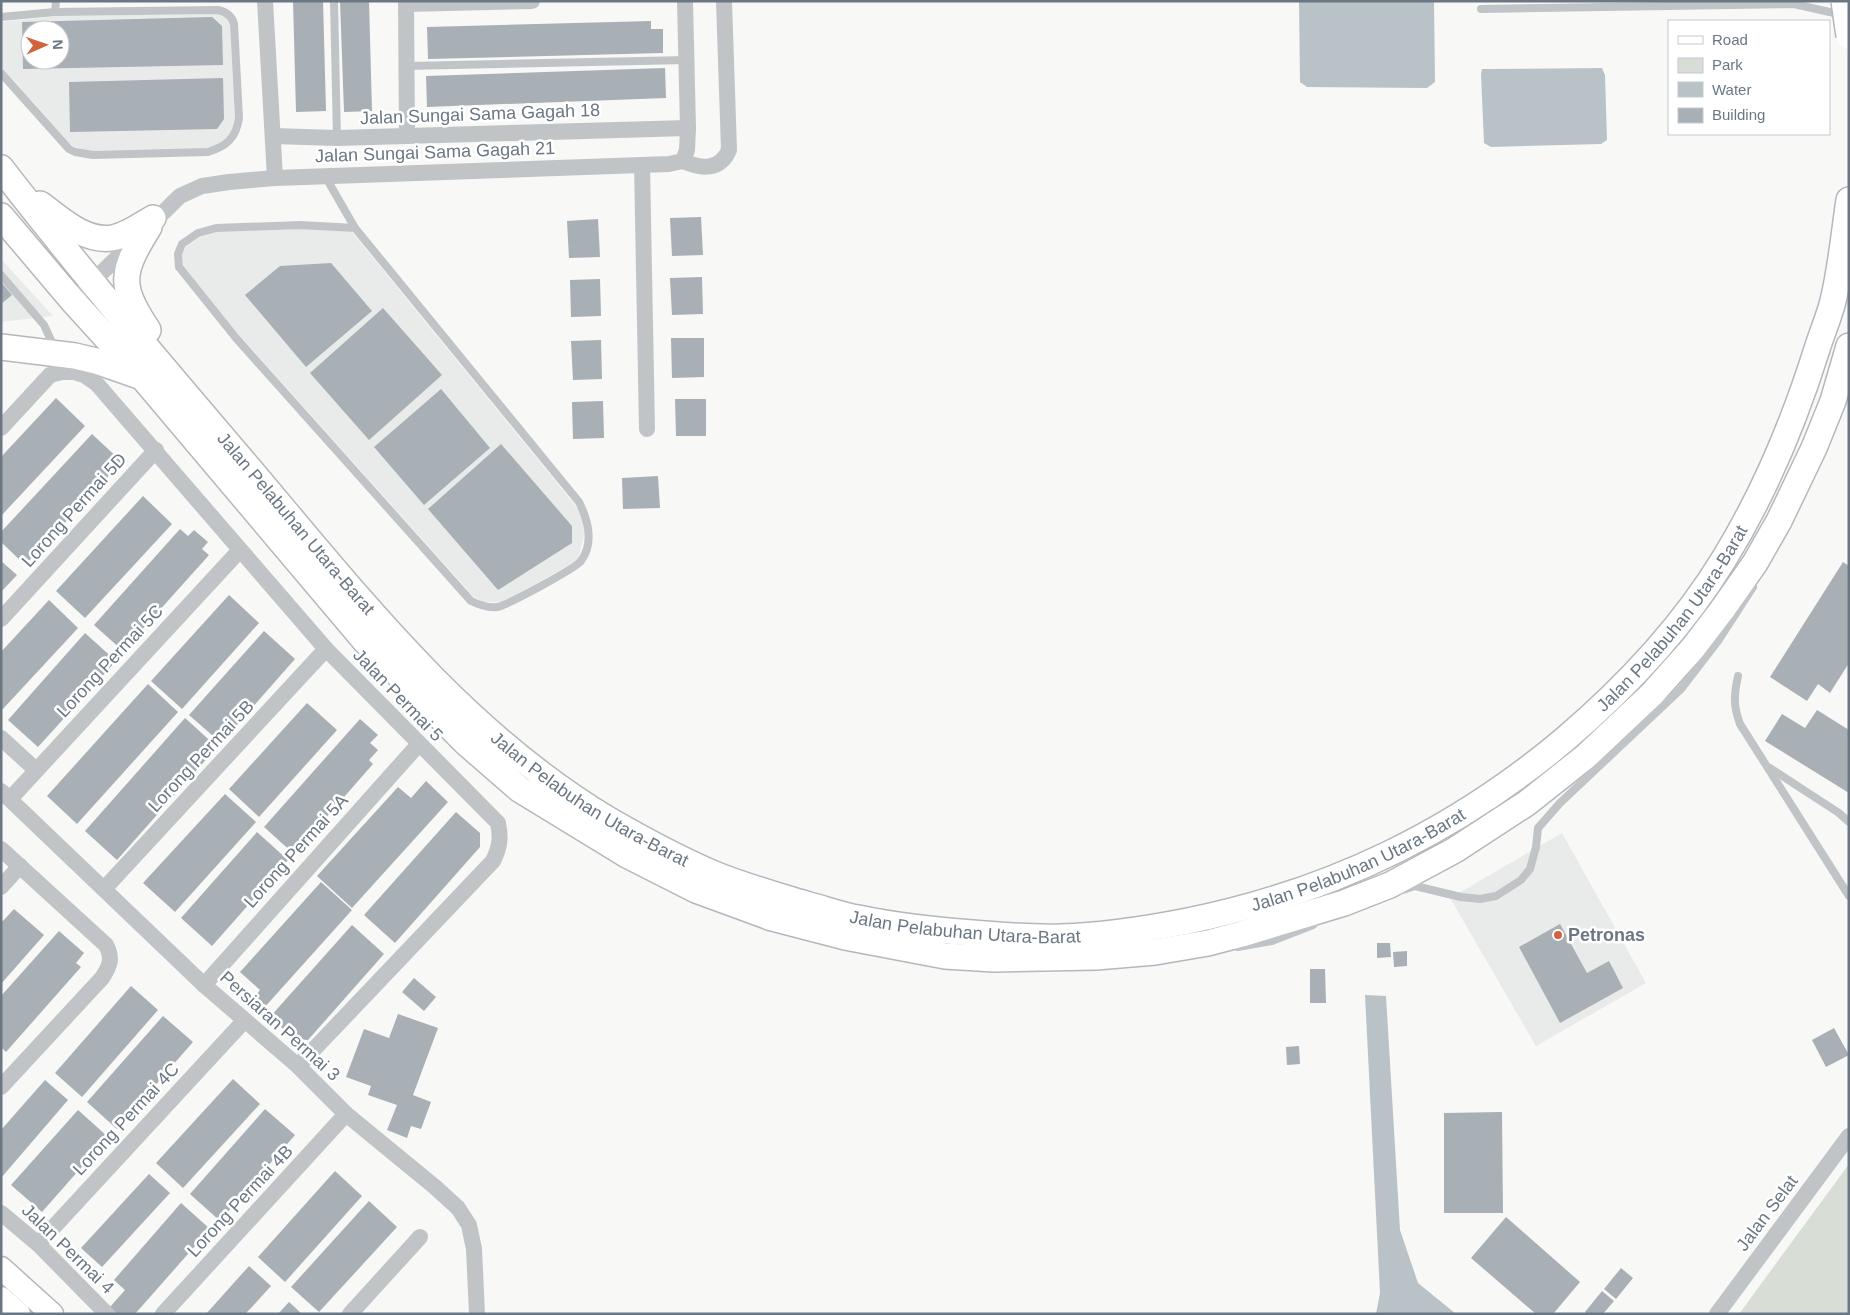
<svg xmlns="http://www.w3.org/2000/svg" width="1850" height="1315" font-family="Arial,sans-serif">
  <rect width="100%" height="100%" fill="#f8f8f6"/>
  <!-- built -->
  <g fill="#e9eaea" fill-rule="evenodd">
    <path d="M220 14 226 17 230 24 235 122 229 137 217 146 207 149 89 151 80 149 71 145 1 66V22L57 16ZM30 30H60V60H30Z"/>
    <polygon points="305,228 352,232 575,505 583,518 584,536 578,560 510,598 499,602 483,602 474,597 240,336 183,266 182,254 186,247 200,237 215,231"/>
    <polygon points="1,259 53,316 1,322"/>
    <polygon points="1562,833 1646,983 1536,1046 1450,898"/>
  </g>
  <!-- green -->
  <polygon fill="#d8ddd6" points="1849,1164 1849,1314 1739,1314"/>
  <!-- water -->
  <g fill="#b9c3c7">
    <polygon points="1299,1 1434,1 1435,82 1427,88 1307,87 1300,82"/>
    <polygon points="1602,68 1605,75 1607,140 1601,144 1491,147 1484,143 1481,74 1482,69"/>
    <polygon points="1365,995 1386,996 1400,1230 1418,1283 1456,1314 1376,1314 1380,1293"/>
  </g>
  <!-- building -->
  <g fill="#a8afb5" fill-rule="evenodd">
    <polygon points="293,1 323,1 326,111 296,112"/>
    <polygon points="340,1 369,1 372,111 344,112"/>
    <path d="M212 17 222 26 223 65 23 69 22 22ZM30 30H60V60H30Z"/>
    <polygon points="651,21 651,29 663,29 663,53 428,59 427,27"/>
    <polygon points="665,68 666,98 427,107 426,76"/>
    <polygon points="223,78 224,119 217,129 70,132 69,82"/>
    <polygon points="701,217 703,255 672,256 670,218"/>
    <polygon points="598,219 600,257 569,258 567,221"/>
    <polygon points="331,263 372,311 306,367 245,295 280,266"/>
    <polygon points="702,277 703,314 672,315 670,278"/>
    <polygon points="600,279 601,316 571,317 570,280"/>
    <polygon points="1,282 12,295 1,304"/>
    <polygon points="383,308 442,375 369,440 310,373"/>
    <polygon points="671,338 704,338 704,377 672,378"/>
    <polygon points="601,340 602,379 573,380 571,341"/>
    <polygon points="441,389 490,448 424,505 374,447"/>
    <polygon points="56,398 85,426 1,516 1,457"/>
    <polygon points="675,399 706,399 706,436 676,436"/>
    <polygon points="603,401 604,438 573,439 572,402"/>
    <polygon points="92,434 122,462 25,565 1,542 1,532"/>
    <polygon points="501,444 572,526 572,543 498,590 428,509"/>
    <polygon points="658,476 660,508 623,509 622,478"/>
    <polygon points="143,496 172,524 85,618 56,591"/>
    <polygon points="180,529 188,536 194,530 208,542 202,549 209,555 123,651 94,625"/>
    <polygon points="1,561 17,575 1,592"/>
    <polygon points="1843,562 1849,566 1849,663 1830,693 1818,684 1807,701 1770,677"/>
    <polygon points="229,595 259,623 182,709 151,681"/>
    <polygon points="49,600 78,628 1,711 1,652"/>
    <polygon points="264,631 295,659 221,743 189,715"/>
    <polygon points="85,633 116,661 38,747 8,720"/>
    <polygon points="148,684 178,712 77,824 47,796"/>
    <polygon points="307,703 337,730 259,817 229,789"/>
    <polygon points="1817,710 1849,730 1849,793 1765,741 1782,714 1805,728"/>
    <polygon points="185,718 217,747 117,860 85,831"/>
    <polygon points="360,719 378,735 370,743 378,750 369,760 373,764 294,854 264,827"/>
    <polygon points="426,781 448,802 352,908 317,876 398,787 411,798"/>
    <polygon points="225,794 256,822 175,912 143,883"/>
    <polygon points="456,812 480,833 480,847 395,943 364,915"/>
    <polygon points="257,832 288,860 212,946 181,918"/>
    <polygon points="321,882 352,910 263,1009 253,999 260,990 240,972"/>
    <polygon points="14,909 44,935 1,984 1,923"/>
    <polygon points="1560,924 1587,973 1609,961 1623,988 1560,1023 1519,947"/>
    <polygon points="352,925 384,954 308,1040 294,1039 270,1017"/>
    <polygon points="59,931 84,953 76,963 81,967 6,1052 1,1047 1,996"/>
    <polygon points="1377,943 1390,943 1391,957 1377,958"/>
    <polygon points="1407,951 1407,966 1394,967 1393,952"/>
    <polygon points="1310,969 1325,969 1326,1003 1310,1003"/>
    <polygon points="414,978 436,997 424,1011 402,992"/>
    <polygon points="131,986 158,1010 82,1097 55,1073"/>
    <polygon points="398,1014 438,1028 413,1095 431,1102 421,1129 411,1126 407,1138 387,1130 397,1105 368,1095 371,1086 346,1077 364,1029 389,1038"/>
    <polygon points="163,1016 193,1042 117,1129 87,1102"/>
    <polygon points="1834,1028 1849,1055 1826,1067 1812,1040"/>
    <polygon points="1299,1046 1300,1064 1287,1065 1286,1047"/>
    <polygon points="233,1079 260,1104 183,1188 156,1163"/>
    <polygon points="45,1080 68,1100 1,1178 1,1130"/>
    <polygon points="265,1109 295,1135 220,1221 190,1194"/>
    <polygon points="78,1110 108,1137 42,1212 11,1185"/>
    <polygon points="1502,1112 1503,1213 1444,1213 1444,1113"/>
    <polygon points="335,1171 362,1196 285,1282 258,1257"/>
    <polygon points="149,1174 170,1193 102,1267 81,1248"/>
    <polygon points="369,1201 397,1227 319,1312 291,1287"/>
    <polygon points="181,1203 210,1229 135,1314 117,1314 110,1307 125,1290 114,1280"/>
    <polygon points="1506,1217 1580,1282 1553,1314 1536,1314 1471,1258"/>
    <polygon points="249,1266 271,1286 252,1307 245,1314 206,1314"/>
    <polygon points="1621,1268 1633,1278 1616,1299 1604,1289"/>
    <polygon points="1602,1291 1614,1301 1603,1314 1587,1314 1585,1312"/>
    <polygon points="289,1302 302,1314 278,1314"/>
  </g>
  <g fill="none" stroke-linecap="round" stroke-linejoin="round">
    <!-- secondary casing -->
    <g stroke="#b3b7bc" stroke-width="25">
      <g id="secondary">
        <polyline points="1,1268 52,1314"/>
        <polyline points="1,1298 19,1314"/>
      </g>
    </g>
    <!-- primary casing -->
    <g stroke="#b4b8bb" stroke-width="28">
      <g id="primary">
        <path id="s1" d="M1 168C82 273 168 373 254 474 360 600 466 735 609 820 642 839 677 858 712 873 743 886 776 895 809 905 825 909 841 915 858 918 900 927 942 931 985 934 1010 936 1036 938 1061 937 1103 936 1147 929 1188 921 1330 892 1453 833 1564 740 1625 688 1682 628 1724 559 1764 494 1794 422 1817 349 1822 333 1829 317 1833 301 1841 268 1844 233 1849 200"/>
        <path d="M40 204C61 219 84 242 112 238 126 236 141 225 153 218"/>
        <polyline points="1,216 72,300 143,378 365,641 465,742 519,789 627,855 696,890 772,918 845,937 945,956 994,959 1096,957 1155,952 1208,943 1242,934 1344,903 1390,885 1455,850 1527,803 1585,757 1652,694 1693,648 1722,610 1755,563 1779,521 1814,448 1833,401 1849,346"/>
        <path d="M148 330C118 285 121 272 149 227"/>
        <polyline points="1,347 75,356 96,361 139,376"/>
      </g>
    </g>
    <!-- service -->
    <g stroke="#c0c4c7" stroke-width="8">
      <polyline points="334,1 337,138"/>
      <polyline points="1481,9 1794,4 1843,15"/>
      <polyline points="55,12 56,1"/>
      <path d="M1 17 55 12 218 10C227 12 232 16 234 24L239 118C236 138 227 146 208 152L93 155 75 152 69 149 1 73"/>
      <polyline points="408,66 688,60"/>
      <path d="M325 176 355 228 579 502C588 520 594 543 581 561 576 568 506 606 497 607 487 608 479 605 471 601L236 338 179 267 178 254 182 244 198 233 216 228 300 225 355 228"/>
      <polyline points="1,275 44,325 55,349"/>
      <path d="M1738 676C1734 695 1733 705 1740 724L1849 896"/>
      <polyline points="1770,768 1839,813 1849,822"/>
      <polyline points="1403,890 1415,886 1461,897 1480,899 1496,896 1521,880 1530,869 1536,847 1538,828 1560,803 1681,689 1718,641 1753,587"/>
      <polyline points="1238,947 1272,941 1313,925"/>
    </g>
    <!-- minor -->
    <g stroke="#c0c4c7" stroke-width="16">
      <polyline points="265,1 275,178"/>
      <polyline points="406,1 407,136"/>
      <polyline points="406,4 532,1"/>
      <polyline points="273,136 337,138 688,128"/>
      <path d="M683 161C701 169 720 171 729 150L724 1"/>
      <polyline points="642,165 647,429"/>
      <polyline points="85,289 180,196 202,186 229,182 275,178 669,164 683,161 687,150 688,128 685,1"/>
      <path d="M1 428 50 375 62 372H74L84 375 97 384 326 649 498 823C501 838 500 847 493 861L298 1066"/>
      <polyline points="1,619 156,450"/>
      <polyline points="1,738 36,770"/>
      <polyline points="1,791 204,985 298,1066 346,1114 435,1187 458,1208 469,1225 474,1249 477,1314"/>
      <polyline points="10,799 240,550"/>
      <path d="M1 849 106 945C113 958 110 966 102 978L1 1087"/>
      <polyline points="1,887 20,866"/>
      <polyline points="104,889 326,649"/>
      <polyline points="204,985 418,745"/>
      <polyline points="1,1213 38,1244 107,1314"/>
      <polyline points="38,1244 244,1021"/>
      <polyline points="163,1314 346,1114"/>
      <polyline points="350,1314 420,1237"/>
      <polyline points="1717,1314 1849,1136"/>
    </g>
    <!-- secondary -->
    <use href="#secondary" stroke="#fff" stroke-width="22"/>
    <!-- primary -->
    <use href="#primary" stroke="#fff" stroke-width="25"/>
    <!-- primary-bridge casing -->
    <g stroke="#b4b8bb" stroke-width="28" stroke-linecap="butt">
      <polyline id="primary-bridge" points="1844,1 1849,36"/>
    </g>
    <!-- primary-bridge -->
    <use href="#primary-bridge" stroke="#fff" stroke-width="25"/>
  </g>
  <!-- markers -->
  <circle fill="#d1643e" stroke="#fff" stroke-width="2" cx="1558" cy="935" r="5"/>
  <g text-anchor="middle" stroke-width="5" stroke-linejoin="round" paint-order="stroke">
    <!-- street labels -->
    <g font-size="18" fill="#6b7884" stroke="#fff">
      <text transform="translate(480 114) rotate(-2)" y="6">Jalan Sungai Sama Gagah 18</text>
      <text transform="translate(435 152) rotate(-2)" y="6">Jalan Sungai Sama Gagah 21</text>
      <text transform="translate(74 510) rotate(-48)" y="6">Lorong Permai 5D</text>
      <text dy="6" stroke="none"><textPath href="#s1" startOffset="462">Jalan Pelabuhan Utara-Barat</textPath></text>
      <text dy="6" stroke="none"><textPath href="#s1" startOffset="2082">Jalan Pelabuhan Utara-Barat</textPath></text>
      <text transform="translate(110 661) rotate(-47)" y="6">Lorong Permai 5C</text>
      <text transform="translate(398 695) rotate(46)" y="6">Jalan Permai 5</text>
      <text transform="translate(201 756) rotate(-47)" y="6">Lorong Permai 5B</text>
      <text dy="6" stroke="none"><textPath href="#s1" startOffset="868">Jalan Pelabuhan Utara-Barat</textPath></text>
      <text transform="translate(296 851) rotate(-48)" y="6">Lorong Permai 5A</text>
      <text dy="6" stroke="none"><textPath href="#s1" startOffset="1678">Jalan Pelabuhan Utara-Barat</textPath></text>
      <text dy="6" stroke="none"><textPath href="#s1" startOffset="1272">Jalan Pelabuhan Utara-Barat</textPath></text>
      <text transform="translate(280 1026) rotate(42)" y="6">Persiaran Permai 3</text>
      <text transform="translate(126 1119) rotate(-47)" y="6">Lorong Permai 4C</text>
      <text transform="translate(240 1201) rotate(-47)" y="6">Lorong Permai 4B</text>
      <text transform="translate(1767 1213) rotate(-53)" y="6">Jalan Selat</text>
      <text transform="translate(68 1249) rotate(44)" y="6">Jalan Permai 4</text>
    </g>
    <!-- poi labels -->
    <g font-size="18" font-weight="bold" fill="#6b7884" stroke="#fff" text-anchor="start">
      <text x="1568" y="941">Petronas</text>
    </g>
  </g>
  <!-- border -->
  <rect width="1850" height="1315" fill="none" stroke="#6b7884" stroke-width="5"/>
  <!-- legend -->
  <rect x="1668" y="20" width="162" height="115" fill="#ffffff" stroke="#c4c9ce"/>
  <rect x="1678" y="36" width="25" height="8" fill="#ffffff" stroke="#c4c9ce"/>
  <text x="1712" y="45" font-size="15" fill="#6b7884">Road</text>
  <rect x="1678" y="58" width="25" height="15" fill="#d8ddd6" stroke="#c4c9ce"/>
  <text x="1712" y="70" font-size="15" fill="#6b7884">Park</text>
  <rect x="1678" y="82" width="25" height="15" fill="#b9c3c7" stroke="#c4c9ce"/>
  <text x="1712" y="95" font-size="15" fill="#6b7884">Water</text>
  <rect x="1678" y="108" width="25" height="15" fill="#a8afb5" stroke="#c4c9ce"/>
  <text x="1712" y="120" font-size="15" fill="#6b7884">Building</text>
  <!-- north arrow -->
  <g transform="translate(45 45) rotate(88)"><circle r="24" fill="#ffffff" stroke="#c4c9ce"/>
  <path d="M0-4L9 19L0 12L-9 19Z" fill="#d1643e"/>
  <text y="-8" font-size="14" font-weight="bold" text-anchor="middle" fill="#6b7884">N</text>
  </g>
</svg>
